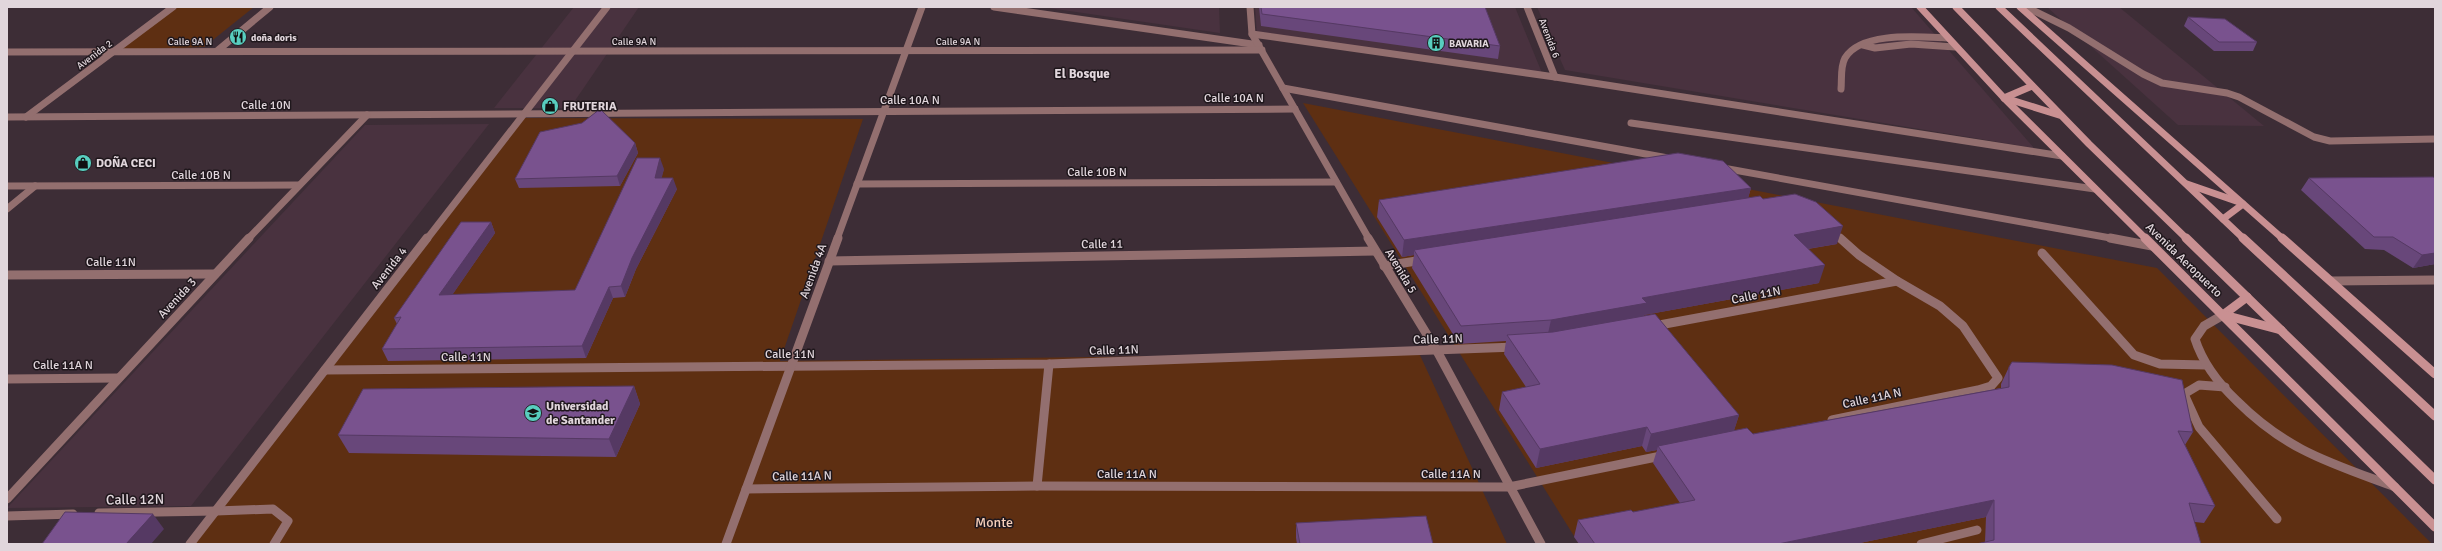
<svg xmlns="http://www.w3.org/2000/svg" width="2442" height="551" font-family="Signika,sans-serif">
  <rect width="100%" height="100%" fill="#3d2d36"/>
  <!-- built -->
  <g fill="#49323f">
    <polygon points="574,7 639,7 570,108 494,108"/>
    <polygon points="1042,7 1219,7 1220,33"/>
    <polygon points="1255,7 1515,7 1542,73 1257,36"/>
    <polygon points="1537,7 1911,7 2034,148 1565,70"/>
    <polygon points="2047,7 2119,7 2264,126 2178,125"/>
    <polygon points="489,124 191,506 7,508 365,125"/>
  </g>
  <!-- green -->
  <g fill="#5e2f12">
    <polygon points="175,7 254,7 204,47 117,50"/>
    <polygon points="1303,103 2157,268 2432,544 1579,544"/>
    <polygon points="517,118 863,119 780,361 1419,353 1507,544 187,544"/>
  </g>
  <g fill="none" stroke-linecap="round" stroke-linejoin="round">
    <!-- lane-far1 -->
    <g stroke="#936f6f" stroke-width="7">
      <polyline points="2026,7 2069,28 2143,74 2162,83 2227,93 2239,97 2314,137 2330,141 2435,139"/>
      <polyline points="1863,45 1875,48 1911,44 1955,47"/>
      <path d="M1841 89C1842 80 1840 67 1845 58 1861 31 1920 37 1947 38"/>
      <polyline points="1631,123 2095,189"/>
    </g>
    <!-- lane -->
    <g stroke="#936f6f" stroke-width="9">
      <polyline points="2042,253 2134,355 2160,364 2206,365"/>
      <path d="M2223 315 2204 326 2195 339C2203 364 2218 383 2237 401 2287 451 2331 463 2395 487"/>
      <polyline points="2225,387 2199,385 2184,394 2199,427 2277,519"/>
      <polyline points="216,511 273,509 288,521 274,544"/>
    </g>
    <!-- street-far1 -->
    <g stroke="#936f6f" stroke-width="7">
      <polyline points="994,7 1259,45"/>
      <polyline points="1250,7 1252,34 1369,239"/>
      <polyline points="1527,7 1555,77"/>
      <polyline points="1252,34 1555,77 2062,156"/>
      <polyline points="217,51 270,7"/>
      <polyline points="7,52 1262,50"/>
      <polyline points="1283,88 1668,158"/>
      <polyline points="7,117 1295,109"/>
      <polyline points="26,117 173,7"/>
      <polyline points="1723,168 2116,239"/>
      <polyline points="857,184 1336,182"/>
      <polyline points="7,186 298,185"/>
      <polyline points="7,209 35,186"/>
      <polyline points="1832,232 1841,239"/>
      <polyline points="248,239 367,115"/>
      <polyline points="427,239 607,7"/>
      <polyline points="837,239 922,7"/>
    </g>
    <!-- street -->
    <g stroke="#936f6f" stroke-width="9">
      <polyline points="1368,238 1437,351 1541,544"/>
      <polyline points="2110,238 2152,246"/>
      <polyline points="829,261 1375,251"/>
      <polyline points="1384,266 1423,260"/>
      <polyline points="7,275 215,274"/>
      <polyline points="2331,281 2435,280"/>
      <polyline points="1654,326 1897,281"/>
      <polyline points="325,370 1049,364 1516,347"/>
      <polyline points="7,379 118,378"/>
      <polyline points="1832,420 1978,390 1991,386 1998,378 1963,326 1940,306 1897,281 1859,255 1840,238"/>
      <polyline points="1037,486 1049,364"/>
      <polyline points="746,489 1037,486 1509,487 1666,455"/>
      <polyline points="7,499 249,238"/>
      <polyline points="99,513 216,511"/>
      <polyline points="7,516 73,514"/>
      <polyline points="190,544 427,238"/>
      <polyline points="726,544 838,238"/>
      <polyline points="1921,544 1977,530"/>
    </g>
    <!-- secondary-far1 -->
    <g stroke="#c99092" stroke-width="7">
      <polyline points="1920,7 2004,98 2146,239"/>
      <polyline points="1956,7 2089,144 2187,239"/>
      <polyline points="1999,7 2244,239"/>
      <polyline points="2020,7 2283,239"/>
      <polyline points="2004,98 2032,86"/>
      <polyline points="2005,98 2059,115"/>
      <polyline points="2187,184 2239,202"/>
      <polyline points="2223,219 2243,204"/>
    </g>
    <!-- secondary -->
    <g stroke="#c99092" stroke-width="9">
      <polyline points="2145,238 2435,527"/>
      <polyline points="2186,238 2435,480"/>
      <polyline points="2243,238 2435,416"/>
      <polyline points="2282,238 2435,374"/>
      <polyline points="2223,315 2247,297"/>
      <polyline points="2224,315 2281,330"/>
    </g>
  </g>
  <!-- wall -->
  <g fill="#68477a">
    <polygon points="1259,7 1485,7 1500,46 1498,59 1261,26"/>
    <polygon points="2188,17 2257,42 2253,51 2214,51 2184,26"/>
    <polygon points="635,143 638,153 620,186 519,188 515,179"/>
    <polygon points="664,169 661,178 677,189 636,269 625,297 613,298 586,358 388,361 382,349 397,324 394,318 491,222 495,233 452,295 575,290"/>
    <polygon points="2309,178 2435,264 2413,268 2384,250 2365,249 2301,190"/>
    <polygon points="1751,188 1748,198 1763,199 1837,244 1808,249 1819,283 1644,315 1644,316 1739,415 1734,430 1753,434 2001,388 2001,384 2009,367 2193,432 2185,445 2215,506 2204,523 2195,522 1985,542 1986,517 1855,544 1579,544 1574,537 1578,520 1633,512 1680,503 1653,463 1657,450 1646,452 1642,446 1536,468 1499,410 1502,392 1526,387 1504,354 1506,341 1459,344 1412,268 1414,255 1402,257 1377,217 1379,200"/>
    <polygon points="634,386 640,404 616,457 349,453 338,435"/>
    <polygon points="1296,523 1433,544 1297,544 1296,538"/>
  </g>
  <!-- shaded-wall -->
  <g fill="#553963">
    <polygon points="635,143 638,153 620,186 617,176"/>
    <polygon points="660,158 664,169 659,189 655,178"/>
    <polygon points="673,178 677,189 636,269 625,297 621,286 632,258"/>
    <polygon points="1751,188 1746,205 1414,250 1414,255 1402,257 1404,240"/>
    <polygon points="491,222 495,233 444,307 439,295"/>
    <polygon points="1843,226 1837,244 1788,252 1794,235"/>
    <polygon points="2435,253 2435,264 2413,268 2422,255"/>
    <polygon points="1825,265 1819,283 1644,315 1642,321 1547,338 1551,320 1642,298"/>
    <polygon points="609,287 613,298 586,358 582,346"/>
    <polygon points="634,386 640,404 616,457 609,439"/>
    <polygon points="1739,415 1733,434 1658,446 1657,450 1646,452 1651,434"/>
    <polygon points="1647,427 1642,446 1536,468 1540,449"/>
    <polygon points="1994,500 1986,517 1855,544 1778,544"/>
    <polygon points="153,514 164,529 151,544 126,544"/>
  </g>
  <!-- building -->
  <g fill="#79528e" stroke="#553963">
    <polygon points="1261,7 1485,7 1500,46 1262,14"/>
    <polygon points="2188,17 2225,19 2257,42 2219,42"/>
    <polygon points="600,109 635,143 617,176 515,179 540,132 582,123"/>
    <polygon points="1678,153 1723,161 1751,188 1404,240 1379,200"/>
    <polygon points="637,158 660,158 655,178 673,178 632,258 621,286 609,287 582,346 382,349 401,317 394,318 461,222 491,222 439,295 575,290"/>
    <polygon points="2433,177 2435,178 2435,253 2422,255 2393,237 2374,237 2309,178"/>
    <polygon points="1795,194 1816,202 1843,226 1794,235 1825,265 1642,298 1647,303 1551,320 1461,326 1414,250 1760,196 1763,199"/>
    <polygon points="1655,314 1739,415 1651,434 1647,427 1540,449 1502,392 1540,384 1507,335 1553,332"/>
    <polygon points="2012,362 2112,365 2182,380 2193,432 2178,431 2215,506 2189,503 2201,544 1976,544 1994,540 1994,500 1778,544 1595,544 1578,520 1631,510 1633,512 1695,500 1658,446 1747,428 1753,434 2009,387 2009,367"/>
    <polygon points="634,386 609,439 338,435 363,389"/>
    <polygon points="65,512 153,514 126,544 42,544"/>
    <polygon points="1426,516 1433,544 1300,544 1296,523"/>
  </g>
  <!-- icons -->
  <defs>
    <g id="restaurant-disc" transform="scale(0.9)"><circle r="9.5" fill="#58cebf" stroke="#1f171c"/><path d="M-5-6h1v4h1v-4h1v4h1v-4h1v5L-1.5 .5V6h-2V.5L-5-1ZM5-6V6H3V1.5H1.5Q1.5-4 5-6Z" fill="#111"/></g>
    <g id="building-disc" transform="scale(0.9)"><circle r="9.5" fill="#58cebf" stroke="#1f171c"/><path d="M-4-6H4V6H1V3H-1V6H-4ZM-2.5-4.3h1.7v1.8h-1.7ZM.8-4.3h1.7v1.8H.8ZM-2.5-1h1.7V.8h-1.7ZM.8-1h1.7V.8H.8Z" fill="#111"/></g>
    <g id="shop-disc" transform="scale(0.9)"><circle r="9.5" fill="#58cebf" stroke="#1f171c"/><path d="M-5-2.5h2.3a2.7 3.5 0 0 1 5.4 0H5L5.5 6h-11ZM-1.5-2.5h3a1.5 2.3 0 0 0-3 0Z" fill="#111"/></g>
    <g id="university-disc" transform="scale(0.9)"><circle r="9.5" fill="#58cebf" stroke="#1f171c"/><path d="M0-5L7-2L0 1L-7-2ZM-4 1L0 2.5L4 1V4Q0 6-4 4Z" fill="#111"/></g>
  </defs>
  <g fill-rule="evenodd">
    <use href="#restaurant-disc" x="238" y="37"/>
    <use href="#building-disc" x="1436" y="43"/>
    <use href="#shop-disc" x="550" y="106"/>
    <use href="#shop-disc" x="83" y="163"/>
    <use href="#university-disc" x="533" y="413"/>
  </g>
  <g text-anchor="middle" stroke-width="3" stroke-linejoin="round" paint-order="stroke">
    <!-- far-poi labels -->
    <g font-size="10" font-weight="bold" fill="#e1d6dc" stroke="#1f171c" text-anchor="start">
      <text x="251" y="41">doña doris</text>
      <text x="1449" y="47">BAVARIA</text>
    </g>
    <!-- far-street labels -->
    <g font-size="10" fill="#e1d6dc" stroke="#1f171c">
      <text transform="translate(1550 38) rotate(69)" y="4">Avenida 6</text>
      <text x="190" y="45">Calle 9A N</text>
      <text x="634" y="45">Calle 9A N</text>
      <text x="958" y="45">Calle 9A N</text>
      <text transform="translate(94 54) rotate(-37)" y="4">Avenida 2</text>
    </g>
    <!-- street labels -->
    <g font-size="12" fill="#e1d6dc" stroke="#1f171c">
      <text x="1234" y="102">Calle 10A N</text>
      <text x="910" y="104">Calle 10A N</text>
      <text x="266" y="109">Calle 10N</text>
      <text x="1097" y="176">Calle 10B N</text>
      <text x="201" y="179">Calle 10B N</text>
      <text transform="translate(1102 244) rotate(-1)" y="4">Calle 11</text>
      <text transform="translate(2184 260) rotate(44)" y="4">Avenida Aeropuerto</text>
      <text x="111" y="266">Calle 11N</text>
      <text transform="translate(389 268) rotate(-52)" y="4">Avenida 4</text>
      <text transform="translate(813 271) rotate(-70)" y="4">Avenida 4A</text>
      <text transform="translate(1401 271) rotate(59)" y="4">Avenida 5</text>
      <text transform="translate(1756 295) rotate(-11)" y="4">Calle 11N</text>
      <text transform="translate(177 298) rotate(-47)" y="4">Avenida 3</text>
      <text transform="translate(1438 339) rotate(-2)" y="4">Calle 11N</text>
      <text transform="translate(1114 350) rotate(-2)" y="4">Calle 11N</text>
      <text x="790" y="358">Calle 11N</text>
      <text x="466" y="361">Calle 11N</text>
      <text x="63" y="369">Calle 11A N</text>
      <text transform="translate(1872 398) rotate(-12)" y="4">Calle 11A N</text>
      <text x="1127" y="478">Calle 11A N</text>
      <text x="1451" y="478">Calle 11A N</text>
      <text transform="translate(802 476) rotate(-1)" y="4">Calle 11A N</text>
    </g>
    <!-- poi labels -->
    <g font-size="12" font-weight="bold" fill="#e1d6dc" stroke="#1f171c" text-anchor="start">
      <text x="563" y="110">FRUTERIA</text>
      <text x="96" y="167">DOÑA CECI</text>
      <text x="546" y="410">Universidad<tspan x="546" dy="14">de Santander</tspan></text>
    </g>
    <!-- neighbourhood labels -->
    <g font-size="13" font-weight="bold" fill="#e1d6dc" stroke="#1f171c">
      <text x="1082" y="78">El Bosque</text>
    </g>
    <!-- near-street labels -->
    <g font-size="14" fill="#e1d6dc" stroke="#1f171c">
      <text transform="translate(135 499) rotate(-1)" y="5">Calle 12N</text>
    </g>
    <!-- near-park labels -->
    <g font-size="14" fill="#f6cfba" stroke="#1f171c">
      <text x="994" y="527">Monte</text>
    </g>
  </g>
  <!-- border -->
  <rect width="2442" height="551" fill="none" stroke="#e1d6dc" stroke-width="16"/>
</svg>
